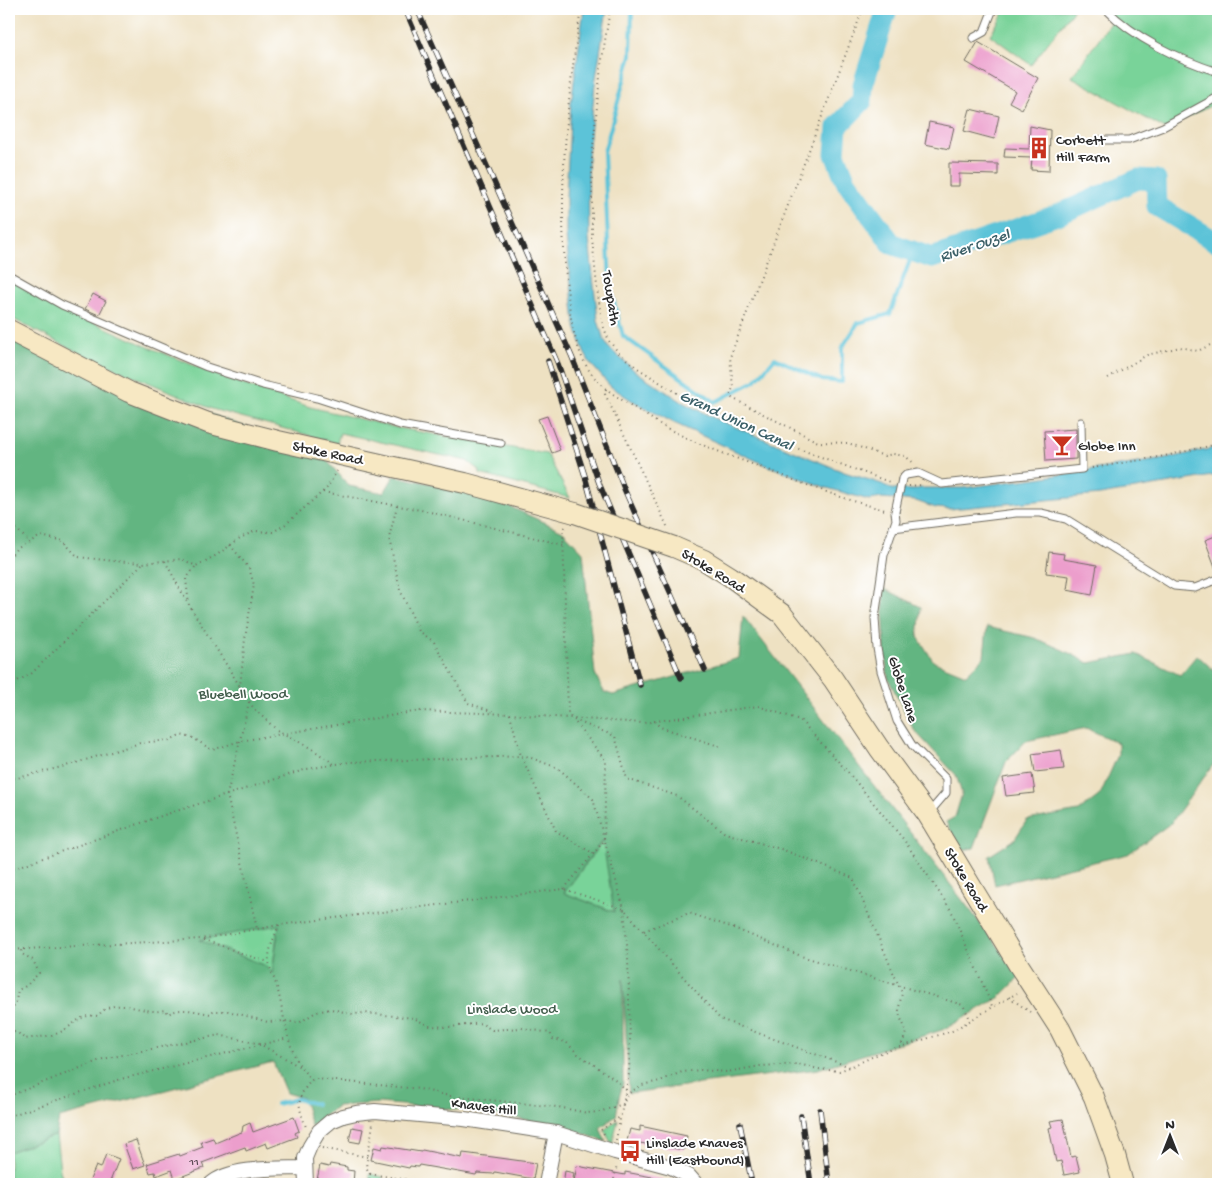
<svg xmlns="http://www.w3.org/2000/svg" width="1227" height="1193" font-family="'Gochi Hand',sans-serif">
  <rect width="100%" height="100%" fill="#fff"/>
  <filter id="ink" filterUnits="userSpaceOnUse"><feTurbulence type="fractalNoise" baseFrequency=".02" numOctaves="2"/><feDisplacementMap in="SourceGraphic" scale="10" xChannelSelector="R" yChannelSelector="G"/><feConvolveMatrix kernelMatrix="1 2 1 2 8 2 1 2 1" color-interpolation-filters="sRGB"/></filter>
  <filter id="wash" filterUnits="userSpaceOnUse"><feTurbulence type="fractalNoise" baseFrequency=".0096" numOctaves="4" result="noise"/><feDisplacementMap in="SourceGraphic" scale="20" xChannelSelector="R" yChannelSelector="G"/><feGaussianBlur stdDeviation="1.12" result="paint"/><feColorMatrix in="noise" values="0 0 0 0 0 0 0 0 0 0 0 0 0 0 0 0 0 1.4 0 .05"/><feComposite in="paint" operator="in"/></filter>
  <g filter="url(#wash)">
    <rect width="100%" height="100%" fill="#eee1c2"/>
    <!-- green -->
    <g fill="#79d399" stroke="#527f62">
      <polygon points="1006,9 1074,9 1031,65 990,35"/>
      <polygon points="1095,9 1218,9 1218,102 1165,129 1072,77 1112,20"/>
      <polygon points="9,279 60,307 146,346 227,379 310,407 398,428 547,454 570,498 480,474 480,471 467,461 340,433 337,443 212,409 83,355 9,317"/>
      <polygon points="603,841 615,912 564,893"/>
      <polygon points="280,924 276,941 272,974 264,965 198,940"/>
      <polygon points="618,1120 612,1144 604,1130"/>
      <polygon points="56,1135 60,1170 64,1184 9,1184 9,1152"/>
      <polygon points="370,1174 383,1177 382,1184 369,1184"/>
    </g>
    <!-- forest -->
    <g fill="#62b581" stroke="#467056" fill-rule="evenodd">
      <path d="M9 339 323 456 349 486 384 493 394 476 482 494 563 531 583 552 595 674 604 692 613 695 739 658 743 616 1021 976 1000 997 945 1029 818 1069 629 1093 623 979V1083L619 1098 616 1116 600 1128 606 1142 560 1125 468 1111 379 1103 337 1106 311 1126 303 1098 286 1093 273 1062 59 1118 56 1135 9 1152ZM602 841 603 842 614 912 564 893ZM279 925 272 973 264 965 199 940Z"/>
      <polygon points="883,588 921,607 918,637 934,662 966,675 984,657 987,627 1035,638 1063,650 1089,663 1136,654 1180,675 1197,655 1218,674 1218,758 1171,823 1128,854 995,885 989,856 1014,840 1027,820 1079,811 1100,795 1118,755 1118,743 1086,728 1026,741 1006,762 974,848 961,850 946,822 955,817 962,794 956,775 914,730 888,678 885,656"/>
    </g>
    <!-- water -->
    <polygon fill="#5bc3d8" stroke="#437782" points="584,9 607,9 595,84 588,157 589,239 595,295 598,320 603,337 608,347 635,371 684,403 716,419 844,472 882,484 891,489 914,490 920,488 963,488 1044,477 1165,459 1218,447 1218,475 1100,495 950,509 936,508 916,501 882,498 869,500 824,487 766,465 674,423 631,400 610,386 590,363 584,352 575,324 566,236 566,197 571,103"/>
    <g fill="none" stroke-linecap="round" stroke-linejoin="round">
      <!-- stream -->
      <g stroke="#5bc3d8" stroke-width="4">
        <polyline points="632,9 631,55 604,152 610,287 623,336 715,402 755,381 775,358 822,380 842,382 842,348 858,323 890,314 913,252"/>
        <polyline points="277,1104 297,1099 316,1104"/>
      </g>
      <!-- river -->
      <polyline stroke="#5bc3d8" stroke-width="21" points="887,9 863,85 862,101 837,127 835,154 846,181 892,244 932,258 1060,214 1138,179 1156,180 1157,206 1218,243"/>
    </g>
    <g id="blocks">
      <!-- building -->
      <g fill="#ec9ecc">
        <polygon points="978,42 1038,78 1022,109 1009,102 1015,91 966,62"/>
        <polygon points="970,109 999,116 994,139 964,131"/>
        <polygon points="929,122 954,127 949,149 925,144"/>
        <polygon points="1030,126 1050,130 1049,171 1031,170 1032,158 1004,157 1005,148 1029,149"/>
        <polygon points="949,163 998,164 998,175 959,174 959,186 949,186"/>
        <polygon points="93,294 106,301 99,315 85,309"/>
        <polygon points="547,416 560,450 552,453 538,419"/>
        <polygon points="1076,429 1076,459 1046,461 1044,431"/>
        <polygon points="1218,535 1218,572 1217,572 1205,540"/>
        <polygon points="1049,552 1064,554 1063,559 1097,565 1092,595 1067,590 1069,576 1046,573"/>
        <polygon points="1061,750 1064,769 1035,772 1032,754"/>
        <polygon points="1032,774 1035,793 1006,796 1003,778"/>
        <polygon points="294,1117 299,1131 295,1133 297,1137 268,1148 266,1143 246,1151 245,1147 202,1163 204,1168 175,1179 172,1170 156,1176 155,1172 150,1173 147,1164 179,1154 180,1156 203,1147 201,1142 213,1138 215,1143 239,1133 242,1132 243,1126 250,1123 253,1132"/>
        <polygon points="1063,1119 1071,1157 1076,1156 1080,1172 1064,1175 1061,1161 1056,1162 1049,1128 1052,1127 1050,1121"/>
        <polygon points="640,1126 687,1136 684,1150 627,1141 630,1129 640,1131"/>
        <polygon points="352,1127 363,1129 360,1143 349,1141"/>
        <polygon points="136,1140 145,1165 133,1169 124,1144"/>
        <polygon points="383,1146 421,1152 422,1150 462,1158 463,1153 471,1154 536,1163 533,1179 495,1172 494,1174 477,1173 476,1175 419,1165 418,1167 410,1166 409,1168 371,1160 374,1147 382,1149"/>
        <polygon points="106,1154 119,1159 109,1184 88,1184 96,1166 101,1168"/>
        <polygon points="330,1164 347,1167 347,1170 354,1171 353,1184 344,1184 344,1183 327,1179 326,1182 317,1180 320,1165 329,1167"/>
        <polygon points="577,1166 625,1175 625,1172 663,1179 662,1184 590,1184 574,1181"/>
        <polygon points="565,1171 574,1173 572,1184 563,1184"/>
      </g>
    </g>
  </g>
  <g filter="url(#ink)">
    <use href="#blocks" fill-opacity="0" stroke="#6f6b60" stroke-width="1"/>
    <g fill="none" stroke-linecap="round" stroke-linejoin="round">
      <!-- lane casing -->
      <g stroke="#6f6b60" stroke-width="9">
        <g id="lane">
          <path d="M1106 9C1134 38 1180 60 1218 72"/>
          <polyline points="973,38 984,32 993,9"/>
          <polyline points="1100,140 1129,140 1163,127 1218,97"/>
          <polyline points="9,275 62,305 207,367 263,385 317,398 400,425 501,443"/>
          <polyline points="902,479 906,475 918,473 942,484 1082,469 1081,422"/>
          <polyline points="895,512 896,520 884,555 875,618 877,648 881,671 897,721 912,745 946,779 946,793 928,814"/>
          <polyline points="893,528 1016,513 1041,513 1066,519 1174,586 1195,588 1218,579"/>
        </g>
      </g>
      <!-- street casing -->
      <g stroke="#6f6b60" stroke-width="16">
        <g id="street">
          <path d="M211 1184C231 1166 280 1169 305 1168"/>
          <polyline points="306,1184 305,1158 310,1146 319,1131 331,1121 343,1116 356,1113 375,1111 464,1119 556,1133 615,1152 671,1167 689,1176 696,1184"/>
          <polyline points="546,1184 556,1133"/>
        </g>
      </g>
      <!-- secondary casing -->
      <g stroke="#6f6b60" stroke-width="22">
        <g id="secondary">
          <polyline points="9,330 129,392 208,423 278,441 465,483 575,513"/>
          <polyline points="674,547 704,560 731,577 782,614 833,679 879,748 928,815 1018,964 1060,1029 1094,1097 1115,1155 1123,1184"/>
        </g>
      </g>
      <!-- path -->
      <g stroke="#6f6b60" stroke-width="2" stroke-dasharray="1 4" stroke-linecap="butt">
        <path d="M581 9C567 101 557 193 567 287 570 313 573 343 587 367 598 386 617 397 635 408 644 414 653 420 663 426 695 444 736 458 771 471 809 486 846 500 885 510"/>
        <polyline points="610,9 601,66 592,157 592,238 598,296 603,325 609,341 619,353 636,367 695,405 791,446 892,483"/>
        <polyline points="863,9 730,357 733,387 730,397 818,442 848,443 884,456 893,454 905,456 915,464"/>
        <polyline points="1108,378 1147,355 1180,347 1198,351 1218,341"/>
        <polyline points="606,389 605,394 668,528"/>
        <polyline points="1092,468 1165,456 1218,444"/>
        <polyline points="909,486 922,485"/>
        <polyline points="323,492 426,511 564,545"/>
        <polyline points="397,506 389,538 400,590 419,631 434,642 468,703 494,712"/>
        <polyline points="9,521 29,542"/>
        <polyline points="565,527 563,531 568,713 572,718"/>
        <polyline points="230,545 249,568 254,585 245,639 240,687"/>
        <polyline points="9,558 16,549 41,536 63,541 78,557 114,561 143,563 182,559 196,566 217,555 240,538 255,531 273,532 286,524 327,488 337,471"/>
        <polyline points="165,561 187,602"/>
        <polyline points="195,567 186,579 189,605 254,709 277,730 312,749 334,764"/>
        <polyline points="9,685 31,674 143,563"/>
        <polyline points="249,702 227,795 257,929"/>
        <polyline points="510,714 521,756 556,831 594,854"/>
        <path d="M574 720 615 736 627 779 677 796 725 833 784 850 853 878 902 993C901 998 899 1005 899 1010 900 1026 912 1026 901 1045"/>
        <polyline points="654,721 660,727 722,747"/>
        <polyline points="9,780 66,766 140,743 170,740 180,735 193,738 212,750 240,741 419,711 510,714 643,723 758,706 800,720 847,771 904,840 951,910 992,1006"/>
        <path d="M9 870 161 816 307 769 349 762 526 756 558 768 593 799 624 909 628 957 630 1040 629 1074 623 1104 599 1112 587 1113 558 1107 449 1096 420 1089 316 1079 312 1080C295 1098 298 1106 306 1127"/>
        <polyline points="564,889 604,841 606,761 575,722"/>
        <path d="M279 925C275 936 268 949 269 962 270 970 276 982 278 991 286 1022 287 1056 311 1079"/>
        <polyline points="644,931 689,913 731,927 801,956 963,1005 970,1019"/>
        <path d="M203 940C225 946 246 956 269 962"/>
        <polyline points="9,950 201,939 279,925 564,889 624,909 720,1019 850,1067"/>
        <polyline points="1009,997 1030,1012"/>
        <polyline points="9,1009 15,1006 18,990 26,986 39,973 33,960 22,954 22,950"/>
        <path d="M9 1031 18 1033 25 1039C36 1037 48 1037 58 1033 74 1027 78 1013 98 1016 112 997 135 1010 154 1011 158 1012 162 1010 166 1010L168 1014C181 1006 197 1012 211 1014L213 1011H228L268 1022 285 1021 299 1023 316 1012 331 1009 353 1014 365 1013 414 1018 429 1026 451 1027 481 1023 492 1030 522 1028 550 1033 553 1039 566 1042 578 1054 616 1080 626 1090"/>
        <polyline points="9,1096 103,1059 219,1035 260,1044 300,1067"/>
        <polyline points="9,1116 121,1079 288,1038"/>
        <polyline points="604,1134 601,1130 620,1117"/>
        <polyline points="616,1140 623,1104 629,1093 642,1085 660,1081 682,1072 701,1070 727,1072 760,1066 798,1064 818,1069 839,1071 850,1067 883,1052 952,1031 1017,993"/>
        <polyline points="322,1148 367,1157"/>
        <polyline points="370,1174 436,1184"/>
        <polyline points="369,1184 370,1174 366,1167 373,1124"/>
        <polyline points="382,1184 383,1177"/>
        <polyline points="613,1184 617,1165"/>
      </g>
      <!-- lane -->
      <use href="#lane" stroke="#fff" stroke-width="7"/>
      <!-- street -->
      <use href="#street" stroke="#fff" stroke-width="14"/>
      <!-- secondary -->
      <use href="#secondary" stroke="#f7e8c3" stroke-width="20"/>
      <!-- rail casing -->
      <g stroke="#2b2b2b" stroke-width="5.5">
        <g id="rail">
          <polyline points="405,9 558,364 599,483 681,678"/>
          <polyline points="417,9 572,357 625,491 705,670"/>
          <polyline points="548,361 585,476 640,685"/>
          <polyline points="820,1110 829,1184"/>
          <polyline points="801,1116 811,1184"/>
          <polyline points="740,1124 752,1184"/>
        </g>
      </g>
      <!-- rail -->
      <use href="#rail" stroke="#fff" stroke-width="4" stroke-dasharray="11" stroke-linecap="butt"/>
      <!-- lane-bridge casing -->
      <g stroke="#6f6b60" stroke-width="9" stroke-linecap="butt">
        <polyline id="lane-bridge" points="895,512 902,479"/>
      </g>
      <!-- secondary-bridge casing -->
      <g stroke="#6f6b60" stroke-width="22" stroke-linecap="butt">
        <polyline id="secondary-bridge" points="575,513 674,547"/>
      </g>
      <!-- lane-bridge -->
      <use href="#lane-bridge" stroke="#fff" stroke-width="7"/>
      <!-- secondary-bridge -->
      <use href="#secondary-bridge" stroke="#f7e8c3" stroke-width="20"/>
    </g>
  </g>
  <!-- icons -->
  <defs>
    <g id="building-bare" transform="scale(1.725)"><path d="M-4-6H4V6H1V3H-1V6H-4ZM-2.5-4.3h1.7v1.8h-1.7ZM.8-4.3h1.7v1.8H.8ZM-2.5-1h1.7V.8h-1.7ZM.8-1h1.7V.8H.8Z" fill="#c8321e" stroke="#fff" stroke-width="2.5" paint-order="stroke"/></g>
    <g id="bar-bare" transform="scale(1.725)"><path d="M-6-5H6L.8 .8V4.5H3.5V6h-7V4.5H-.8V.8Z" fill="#c8321e" stroke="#fff" stroke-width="2.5" paint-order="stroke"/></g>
    <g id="bus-bare" transform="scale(1.725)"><path d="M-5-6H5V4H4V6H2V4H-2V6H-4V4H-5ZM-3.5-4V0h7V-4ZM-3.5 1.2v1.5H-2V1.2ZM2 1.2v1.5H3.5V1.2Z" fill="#c8321e" stroke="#fff" stroke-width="2.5" paint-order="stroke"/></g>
  </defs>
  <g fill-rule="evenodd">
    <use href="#building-bare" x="1039" y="148"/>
    <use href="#bar-bare" x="1062" y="445"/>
    <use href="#bus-bare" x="630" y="1151"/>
  </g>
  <g text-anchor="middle" stroke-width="4" stroke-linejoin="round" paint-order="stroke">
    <!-- number labels -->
    <g font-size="12" fill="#5b4853">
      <text x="194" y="1165">11</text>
    </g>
    <!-- poi labels -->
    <g font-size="15" fill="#2b2b2b" stroke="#fff" text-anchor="start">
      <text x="1056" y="144">Corbett<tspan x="1056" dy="17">Hill Farm</tspan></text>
      <text x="1078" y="450">Globe Inn</text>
      <text x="646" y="1147">Linslade Knaves<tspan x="646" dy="17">Hill (Eastbound)</tspan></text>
    </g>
    <!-- street labels -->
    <g font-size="15" fill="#2b2b2b" stroke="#fff">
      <text transform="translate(612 298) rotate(81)" y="5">Towpath</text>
      <text transform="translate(328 452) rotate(12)" y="5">Stoke Road</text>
      <text transform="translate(714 570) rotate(31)" y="5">Stoke Road</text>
      <text transform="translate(904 689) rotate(72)" y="5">Globe Lane</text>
      <text transform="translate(967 879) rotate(59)" y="5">Stoke Road</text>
      <text transform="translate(484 1106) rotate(7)" y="5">Knaves Hill</text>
    </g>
    <!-- park labels -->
    <g font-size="15" fill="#425d4c" stroke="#fff">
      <text x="243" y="698">Bluebell Wood</text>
      <text x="512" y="1013">Linslade Wood</text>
    </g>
    <!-- water labels -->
    <g font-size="16" font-style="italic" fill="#3c6068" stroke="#fff">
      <text transform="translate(974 244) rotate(-19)" y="6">River Ouzel</text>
      <text transform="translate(737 419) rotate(25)" y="6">Grand Union Canal</text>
    </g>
  </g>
  <!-- margin -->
  <rect width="1227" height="1193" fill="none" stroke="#fff" stroke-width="30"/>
  <!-- north arrow -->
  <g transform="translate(1170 1136)" stroke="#ffffff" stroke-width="4" paint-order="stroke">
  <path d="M0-4L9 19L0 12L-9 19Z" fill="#2b2b2b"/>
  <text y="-8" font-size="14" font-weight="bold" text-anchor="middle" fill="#2b2b2b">N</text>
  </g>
</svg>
